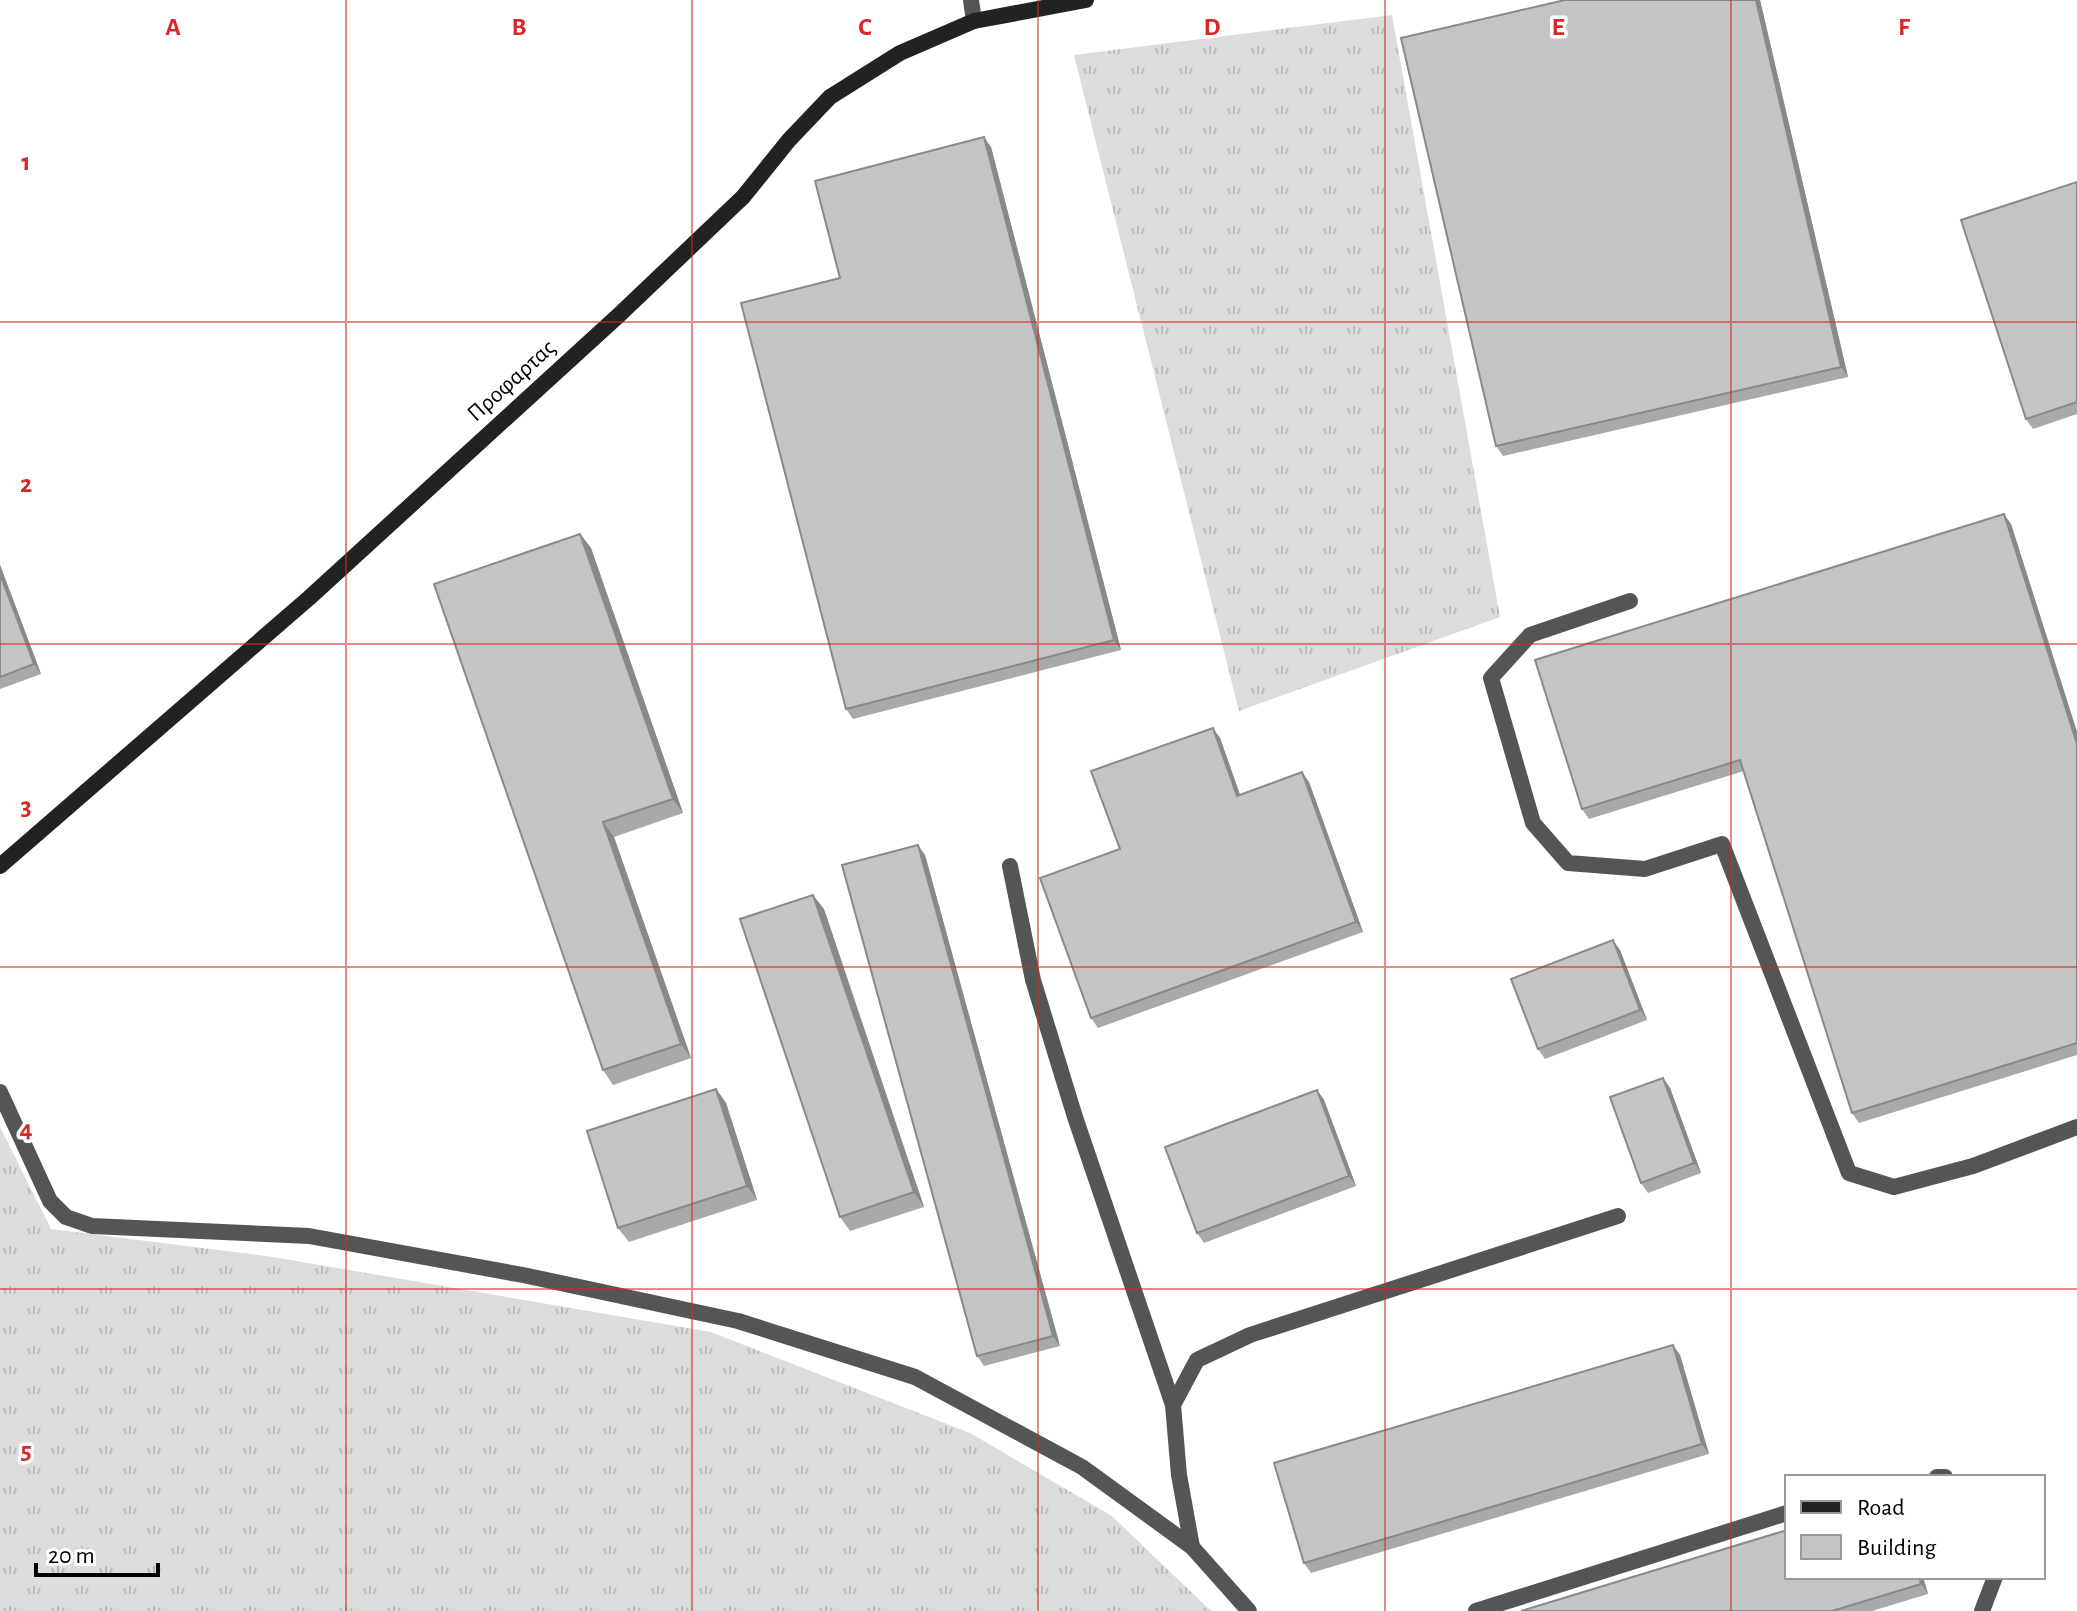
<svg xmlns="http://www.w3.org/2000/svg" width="2077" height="1611" font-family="'Alegreya Sans',sans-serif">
  <defs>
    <pattern id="grass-tufts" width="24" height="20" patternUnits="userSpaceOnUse" patternTransform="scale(2)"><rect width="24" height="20" fill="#dcdcdc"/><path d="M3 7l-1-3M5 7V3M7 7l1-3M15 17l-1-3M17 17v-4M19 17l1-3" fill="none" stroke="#bbb"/></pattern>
  </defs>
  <rect width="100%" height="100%" fill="#fff"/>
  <!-- grass -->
  <g fill="url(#grass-tufts)">
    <polygon points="1392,15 1500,617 1239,711 1074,55"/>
    <polygon points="0,1127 51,1229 273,1257 711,1332 970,1433 1112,1516 1211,1611 0,1611"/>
  </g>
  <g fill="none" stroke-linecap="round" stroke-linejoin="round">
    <!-- lane -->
    <polyline stroke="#555" stroke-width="16" points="1630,601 1530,635 1491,678 1533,823 1568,863 1645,869 1722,844 1849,1173 1894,1187 1973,1166 2077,1127"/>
    <!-- street -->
    <g stroke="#555" stroke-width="16">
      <polyline points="971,0 974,21"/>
      <polyline points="1010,866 1033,980 1075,1117 1173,1405"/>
      <polyline points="0,1092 50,1201 66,1217 92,1226 309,1236 523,1275 738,1321 915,1377 1082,1467 1192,1547 1249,1611"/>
      <polyline points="1937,1477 1945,1477"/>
      <polyline points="1192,1547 1179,1475 1173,1405 1197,1360 1250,1335 1618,1216"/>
      <polyline points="1476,1611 1787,1513"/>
      <polyline points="1982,1611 1995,1577"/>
    </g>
    <!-- secondary -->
    <polyline stroke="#222" stroke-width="16" points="0,866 309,598 619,315 743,197 789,140 830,97 900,53 974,21 1086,0"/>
  </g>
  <!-- wall -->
  <g fill="#a9a9a9">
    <polygon points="1565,0 1760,0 1848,377 1503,456 1496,446"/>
    <polygon points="991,147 1121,650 853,719 846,709 840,278"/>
    <polygon points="2077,182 2077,414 2033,429 2026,419"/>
    <polygon points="2011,524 2077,732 2077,1055 1859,1123 1852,1113 1744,771 1589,819 1582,809"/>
    <polygon points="580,534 591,548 683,813 614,837 691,1058 613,1085 603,1070"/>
    <polygon points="0,565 41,674 0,689"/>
    <polygon points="1220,738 1240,795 1309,782 1363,932 1098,1028 1091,1018 1120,849"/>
    <polygon points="925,855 1060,1346 984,1366 977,1356"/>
    <polygon points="824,909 924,1207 850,1231 840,1217"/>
    <polygon points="1620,950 1647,1020 1545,1059 1538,1049"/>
    <polygon points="1663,1078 1670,1088 1701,1173 1648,1193 1641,1183"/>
    <polygon points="716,1089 726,1103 757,1200 629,1242 618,1228"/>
    <polygon points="1317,1090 1324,1100 1356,1186 1204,1243 1197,1233"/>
    <polygon points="1680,1355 1709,1454 1311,1573 1304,1563"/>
    <polygon points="1787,1577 1923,1577 1928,1594 1872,1611 1521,1611"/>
  </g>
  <!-- shaded-wall -->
  <g fill="#898989">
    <polygon points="1756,0 1760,0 1848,377 1841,367"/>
    <polygon points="984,137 991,147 1121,650 1114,640"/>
    <polygon points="2004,514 2011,524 2077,732 2077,744"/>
    <polygon points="580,534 591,548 683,813 673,799"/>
    <polygon points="0,565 41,674 34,664 0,574"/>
    <polygon points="1213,728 1220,738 1244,806 1237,796"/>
    <polygon points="1302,772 1309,782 1363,932 1356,922"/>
    <polygon points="603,822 614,837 691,1058 681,1044"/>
    <polygon points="918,845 925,855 1060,1346 1053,1336"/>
    <polygon points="813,895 824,909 924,1207 914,1192"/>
    <polygon points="1613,940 1620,950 1647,1020 1640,1010"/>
    <polygon points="1663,1078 1670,1088 1701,1173 1694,1163"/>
    <polygon points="716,1089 726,1103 757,1200 747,1186"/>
    <polygon points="1317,1090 1324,1100 1356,1186 1349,1176"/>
    <polygon points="1673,1345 1680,1355 1709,1454 1702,1444"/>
    <polygon points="1919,1577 1923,1577 1928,1594 1921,1584"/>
  </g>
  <!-- building -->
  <g fill="#c4c4c4" stroke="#898989" stroke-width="2">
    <polygon points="1565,0 1756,0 1841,367 1496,446 1401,38"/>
    <polygon points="984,137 1114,640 846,709 741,303 840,278 815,181"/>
    <polygon points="2077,182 2077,402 2026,419 1961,220"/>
    <polygon points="2004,514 2077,744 2077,1043 1852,1113 1740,760 1582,809 1535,660"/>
    <polygon points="580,534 673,799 603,822 681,1044 603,1070 434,584"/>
    <polygon points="0,574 34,664 0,677"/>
    <polygon points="1213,728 1237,796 1302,772 1356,922 1091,1018 1040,878 1120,849 1091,771"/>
    <polygon points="918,845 1053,1336 977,1356 842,865"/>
    <polygon points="813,895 914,1192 840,1217 740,919"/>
    <polygon points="1613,940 1640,1010 1538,1049 1511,979"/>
    <polygon points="1663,1078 1694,1163 1641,1183 1610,1097"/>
    <polygon points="716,1089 747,1186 618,1228 587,1131"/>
    <polygon points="1317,1090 1349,1176 1197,1233 1165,1147"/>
    <polygon points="1673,1345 1702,1444 1304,1563 1274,1463"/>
    <polygon points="1787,1530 1787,1577 1919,1577 1921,1584 1832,1611 1521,1611"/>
  </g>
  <!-- grid -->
  <path fill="none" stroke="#d62828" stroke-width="2" stroke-opacity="0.55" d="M346 0V1611M692 0V1611M1038 0V1611M1385 0V1611M1731 0V1611M0 322H2077M0 644H2077M0 967H2077M0 1289H2077"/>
  <g text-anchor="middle" stroke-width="7" stroke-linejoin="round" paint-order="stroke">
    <!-- street labels -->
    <g font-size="24" fill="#000" stroke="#fff">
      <text transform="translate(511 380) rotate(-42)" y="8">Προφαρτας</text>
    </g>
  </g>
  <g font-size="26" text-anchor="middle" font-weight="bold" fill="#d62828" stroke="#fff" stroke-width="7" stroke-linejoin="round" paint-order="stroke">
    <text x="173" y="35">A</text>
    <text x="519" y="35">B</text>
    <text x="865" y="35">C</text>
    <text x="1212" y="35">D</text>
    <text x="1558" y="35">E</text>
    <text x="1904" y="35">F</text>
    <text x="26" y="170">1</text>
    <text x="26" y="492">2</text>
    <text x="26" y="815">3</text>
    <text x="26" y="1137">4</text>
    <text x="26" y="1459">5</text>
  </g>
  <!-- legend -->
  <rect x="1785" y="1475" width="260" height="104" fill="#ffffff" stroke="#999999" stroke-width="2"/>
  <rect x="1801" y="1501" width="40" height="12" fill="#222222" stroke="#999999" stroke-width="2"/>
  <text x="1857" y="1515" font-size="24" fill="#000000">Road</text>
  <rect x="1801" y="1535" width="40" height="24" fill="#c4c4c4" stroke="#999999" stroke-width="2"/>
  <text x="1857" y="1555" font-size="24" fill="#000000">Building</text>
  <!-- scale -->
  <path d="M36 1563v12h122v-12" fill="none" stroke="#000000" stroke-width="4"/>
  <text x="48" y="1563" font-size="24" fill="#000000" stroke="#ffffff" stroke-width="6" paint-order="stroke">20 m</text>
</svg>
